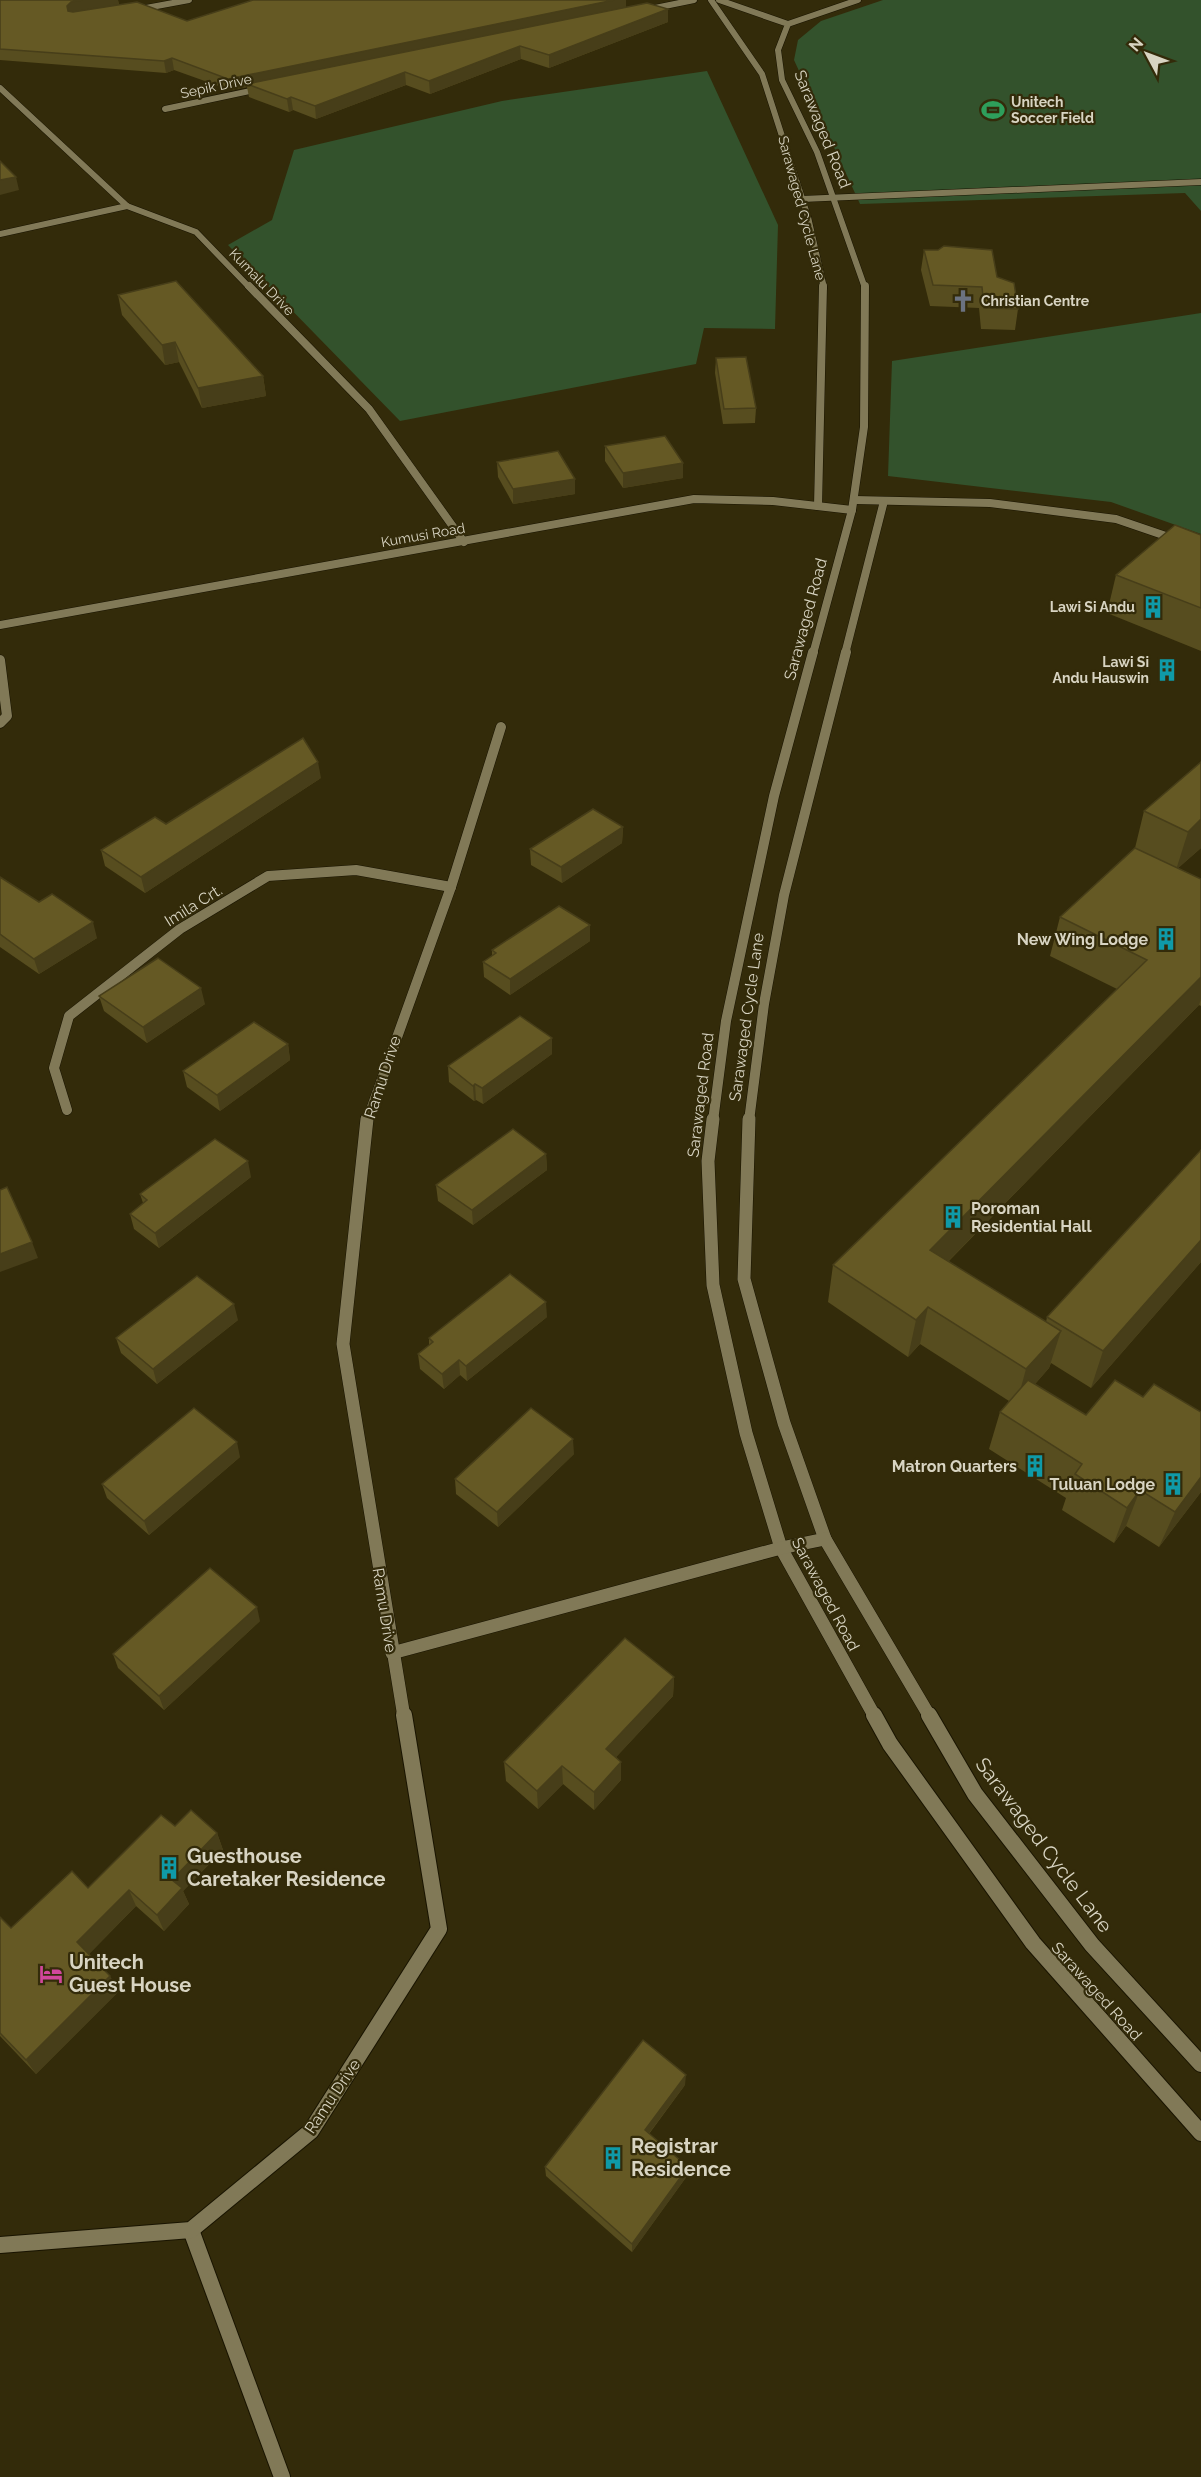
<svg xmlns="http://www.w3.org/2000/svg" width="1201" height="2477" font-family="Raleway,sans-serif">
<rect width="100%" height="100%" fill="#332b0a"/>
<!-- green -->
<g fill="#33522c">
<path d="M883,0H1201V211L1185,193L860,204L794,60L798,40L821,21Z"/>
<path d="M707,71L778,225L775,329L704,328L696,364L400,421L228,245L272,220L294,150L502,101Z"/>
<path d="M1201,313V534L1111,502L888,476L892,361Z"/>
</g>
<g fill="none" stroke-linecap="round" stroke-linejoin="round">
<!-- street-far4 casing -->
<g stroke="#191400" stroke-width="7">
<g id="street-far4">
<path d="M711,0L762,74L808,217L824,288"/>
<path d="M719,0L788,24L778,50L782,80L817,152L865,288"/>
<path d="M135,10L189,0"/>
<path d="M645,10L694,0"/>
<path d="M788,24L858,0"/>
<path d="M0,88L127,206L196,232L250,288"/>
<path d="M165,109L264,88"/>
<path d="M802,199L1201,182"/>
<path d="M0,234L127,206"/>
</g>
</g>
<!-- street-far3 casing -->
<g stroke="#191400" stroke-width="9">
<g id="street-far3">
<path d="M249,286L369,409L464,542"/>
<path d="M855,500L990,503L1116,519L1201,548"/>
<path d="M818,506L823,286"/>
<path d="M0,625L694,499L773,501L852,510"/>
<path d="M813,654L852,510L864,427L865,286"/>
<path d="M845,654L884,501"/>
</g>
</g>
<!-- street-far2 casing -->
<g stroke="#191400" stroke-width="11">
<g id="street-far2">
<path d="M0,660L7,716L0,723"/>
<path d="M67,1110L54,1068L69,1016L180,929L268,876L356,870L451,887"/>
<path d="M367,1121L451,887L501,727"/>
<path d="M713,1121L726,1021L774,796L813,652"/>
<path d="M749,1121L764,1004L784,895L846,652"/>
</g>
</g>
<!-- street-far1 casing -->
<g stroke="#191400" stroke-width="14">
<g id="street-far1">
<path d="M367,1119L343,1344L404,1717"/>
<path d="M713,1119L708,1161L713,1285L746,1433L781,1548L875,1717"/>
<path d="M749,1119L744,1279L784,1423L825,1539"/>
<path d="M392,1653L781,1548L825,1539L930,1717"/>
</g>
</g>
<!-- street casing -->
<g stroke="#191400" stroke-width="18">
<g id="street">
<path d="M874,1715L890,1744L1033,1943L1201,2133"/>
<path d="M929,1715L975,1794L1092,1945L1201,2064"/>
<path d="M191,2230L282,2477"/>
<path d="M0,2245L191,2230L311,2131L439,1929L404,1715"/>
</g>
</g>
<!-- street-far4 -->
<use href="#street-far4" stroke="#817957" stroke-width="6"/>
<!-- street-far3 -->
<use href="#street-far3" stroke="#817957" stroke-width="8"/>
<!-- street-far2 -->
<use href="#street-far2" stroke="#817957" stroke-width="10"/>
<!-- street-far1 -->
<use href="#street-far1" stroke="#817957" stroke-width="13"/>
<!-- street -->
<use href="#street" stroke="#817957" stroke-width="16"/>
</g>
<!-- wall -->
<g fill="#574d1f">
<path d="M0,0H118L119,5L187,21L626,7L668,22L549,68L521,59L430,94L406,85L316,119L293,110L289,112L249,97L247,87L230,90L174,70L166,73L0,60Z"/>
<path d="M924,250L997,277L1018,309L1015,330L981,329L979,308L930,306L921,270Z"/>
<path d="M118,295L263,376L266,396L202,408L179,362L165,365L122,315Z"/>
<path d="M716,358L756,408L755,423L723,424L715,373Z"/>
<path d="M605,446L683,478L623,488L605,461Z"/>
<path d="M497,462L575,479V494L513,504L498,477Z"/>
<path d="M1201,535V651L1107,613L1116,575Z"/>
<path d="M1201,762V848L1178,868L1201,879V1006L1199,1005L948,1262L1046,1322L1047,1317L1201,1150V1262L1091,1388L1051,1363L1049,1368L1035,1384L1086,1415L1143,1397L1201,1412V1492L1159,1547L1126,1526L1114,1543L1062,1510L1066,1498L989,1449L1000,1412L1009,1401L920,1344L908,1357L828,1302L833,1265L1117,989L1050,956L1060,917L1135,848L1144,811Z"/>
<path d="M321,778L145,893L105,866L101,850L166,824Z"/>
<path d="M623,827L622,843L562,883L531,865L530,849Z"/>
<path d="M0,877L39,902L97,938L39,974L0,947Z"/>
<path d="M590,925V941L510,995L484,977L483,962L492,956V950Z"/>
<path d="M99,996L205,1004L147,1043L104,1011Z"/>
<path d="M288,1044L290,1060L220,1111L187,1087L183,1071Z"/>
<path d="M552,1054L483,1104L476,1100L474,1101L449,1082L448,1066Z"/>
<path d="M546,1154L547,1170L473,1225L438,1201L436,1185Z"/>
<path d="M251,1177L159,1248L134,1229L130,1214L143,1203L140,1194Z"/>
<path d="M547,1317L467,1381L460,1375L444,1389L420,1369L418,1354L429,1345V1338Z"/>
<path d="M238,1320L157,1384L121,1353L116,1338Z"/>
<path d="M574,1454L498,1527L456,1494L455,1479Z"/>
<path d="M240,1457L149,1535L107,1498L102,1484Z"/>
<path d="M260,1621L164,1710L118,1668L113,1654Z"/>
<path d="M674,1677L673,1696L616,1757L621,1762V1780L594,1810L563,1784L538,1809L506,1781L504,1762Z"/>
<path d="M175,1826L217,1833L223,1850L183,1891L189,1904L164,1931L136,1906L89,1954L119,1991L36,2074L0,2036V1917L11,1928L88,1888Z"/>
<path d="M685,2085L649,2134L687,2176L632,2252L546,2176L545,2167Z"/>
</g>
<!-- shaded-wall -->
<g fill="#473e19">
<path d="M82,0H118L119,6L69,17L67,6L71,2Z"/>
<path d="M614,0H626V9L247,84V87L230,90L228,79Z"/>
<path d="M668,9V22L549,68V55Z"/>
<path d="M520,46L521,59L430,94L429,81Z"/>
<path d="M172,58L174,70L166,73L164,61Z"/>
<path d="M405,72L406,85L316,119L315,106Z"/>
<path d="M291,97L293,110L289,112L287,99Z"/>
<path d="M16,177L19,190L0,195V180Z"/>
<path d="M175,342L179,362L165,365L162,345Z"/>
<path d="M263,376L266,396L202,408L198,388Z"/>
<path d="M683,463V478L623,488V473Z"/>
<path d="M575,479V494L513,504V489Z"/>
<path d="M318,762L321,778L145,893L141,877Z"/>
<path d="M1201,819V848L1176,870L1188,832Z"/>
<path d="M623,827L622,843L562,883L561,867Z"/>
<path d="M93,922L97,938L39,974L34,959Z"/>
<path d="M590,925V941L510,995V979Z"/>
<path d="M1201,977V999L1199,1005L922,1288L930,1250Z"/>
<path d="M201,988L205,1004L147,1043L143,1027Z"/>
<path d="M552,1038V1054L483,1104L482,1088Z"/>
<path d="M288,1044L290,1060L220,1111L217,1095Z"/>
<path d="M475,1084L476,1100L474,1101L473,1086Z"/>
<path d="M546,1154L547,1170L473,1225L472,1210Z"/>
<path d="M248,1161L251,1177L159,1248L155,1233Z"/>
<path d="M1201,1240V1262L1091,1388L1103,1351Z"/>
<path d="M32,1242L38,1258L0,1272V1254Z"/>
<path d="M546,1302L547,1317L467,1381L466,1366Z"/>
<path d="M234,1304L238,1320L157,1384L153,1369Z"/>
<path d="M928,1307L920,1344L908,1357L916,1320Z"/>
<path d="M1061,1331L1049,1368L1016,1406L1026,1369Z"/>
<path d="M459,1360L460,1375L444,1389L442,1374Z"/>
<path d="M573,1439L574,1454L498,1527L497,1512Z"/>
<path d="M237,1442L240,1457L149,1535L144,1521Z"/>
<path d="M1201,1477V1492L1159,1547L1175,1512Z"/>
<path d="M1140,1490L1126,1526L1114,1543L1127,1508Z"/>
<path d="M257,1607L260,1621L164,1710L159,1696Z"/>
<path d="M674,1677L673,1696L606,1768V1749Z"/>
<path d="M621,1762V1780L594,1810V1792Z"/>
<path d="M562,1766L563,1784L538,1809L537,1791Z"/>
<path d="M217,1833L223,1850L183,1891L189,1904L164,1931L157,1915L172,1880Z"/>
<path d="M129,1890L136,1906L86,1957L77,1942Z"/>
<path d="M110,1976L119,1991L36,2074L26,2060Z"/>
<path d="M686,2075L685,2085L644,2140L645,2130Z"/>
<path d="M688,2167L687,2176L632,2252V2244Z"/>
</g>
<!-- building -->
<g fill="#655924" stroke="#473e19" stroke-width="1.5">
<path d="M0,0H82L71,2L67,6L68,11L73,12L137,2L187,21L253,0H614L228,79L172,58L164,61L0,49Z"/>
<path d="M647,3L668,9L549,55L520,46L429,81L405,72L315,106L291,97L287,99L247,84Z"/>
<path d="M0,161L16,177L0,180Z"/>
<path d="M944,246L992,250L997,277L1014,283L1018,309L984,308L982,287L933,285L924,250H938Z"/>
<path d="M176,281L263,376L198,388L175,342L162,345L118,295Z"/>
<path d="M746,357L756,408L724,409L716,358Z"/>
<path d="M665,436L683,463L623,473L605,446Z"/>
<path d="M558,451L575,479L513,489L497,462Z"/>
<path d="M1175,525L1201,535V608L1116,575Z"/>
<path d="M303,738L318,762L141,877L101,850L155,817L166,824Z"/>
<path d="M1201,762V819L1188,832L1144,811Z"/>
<path d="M593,809L623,827L561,867L530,849Z"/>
<path d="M1135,848L1201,879V977L930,1250L1061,1331L1026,1369L928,1307L916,1320L833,1265L1147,960L1060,917Z"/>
<path d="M0,877L39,902L52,894L93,922L34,959L0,934Z"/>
<path d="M559,906L590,925L510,979L483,962L496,953L492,950Z"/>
<path d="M158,958L201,988L143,1027L99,996Z"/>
<path d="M520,1016L552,1038L482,1088L475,1084L473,1086L448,1066Z"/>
<path d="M254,1022L288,1044L217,1095L183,1071Z"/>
<path d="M513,1129L546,1154L472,1210L436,1185Z"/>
<path d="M215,1139L248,1161L155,1233L130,1214L147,1200L140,1194Z"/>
<path d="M1201,1150V1240L1103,1351L1047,1317Z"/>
<path d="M7,1187L32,1242L0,1254V1190Z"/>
<path d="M510,1274L546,1302L466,1366L459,1360L442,1374L418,1354L433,1342L429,1338Z"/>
<path d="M197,1276L234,1304L153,1369L116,1338Z"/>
<path d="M1028,1380L1086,1415L1115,1380L1143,1397L1154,1384L1201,1412V1477L1175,1512L1140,1490L1127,1508L1075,1474L1082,1464L1000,1412Z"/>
<path d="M194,1408L237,1442L144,1521L102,1484Z"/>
<path d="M531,1408L573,1439L497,1512L455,1479Z"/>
<path d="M210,1568L257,1607L159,1696L113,1654Z"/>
<path d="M625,1638L674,1677L606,1749L621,1762L594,1792L562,1766L537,1791L504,1762Z"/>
<path d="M191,1810L217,1833L172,1880L182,1888L157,1915L129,1890L77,1942L110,1976L26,2060L0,2033V1917L11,1928L72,1871L88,1888L161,1815L175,1826Z"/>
<path d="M643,2040L686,2075L645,2130L688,2167L632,2244L545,2167Z"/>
</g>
<!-- icons -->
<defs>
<g id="stadium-bare" transform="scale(1.8)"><path d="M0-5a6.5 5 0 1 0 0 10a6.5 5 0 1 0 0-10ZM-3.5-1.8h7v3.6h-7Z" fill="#2e9e5b" stroke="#332b0a" stroke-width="2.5" paint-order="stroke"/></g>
<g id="church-bare" transform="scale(1.8)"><path d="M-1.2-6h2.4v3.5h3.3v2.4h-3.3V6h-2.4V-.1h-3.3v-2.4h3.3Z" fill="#6b7280" stroke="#332b0a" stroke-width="2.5" paint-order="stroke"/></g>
<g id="building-bare" transform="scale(1.8)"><path d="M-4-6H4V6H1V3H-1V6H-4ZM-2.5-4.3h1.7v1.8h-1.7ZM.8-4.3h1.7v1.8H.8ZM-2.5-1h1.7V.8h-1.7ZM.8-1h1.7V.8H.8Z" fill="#0f9aa8" stroke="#332b0a" stroke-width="2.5" paint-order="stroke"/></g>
<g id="hotel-bare" transform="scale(1.8)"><path d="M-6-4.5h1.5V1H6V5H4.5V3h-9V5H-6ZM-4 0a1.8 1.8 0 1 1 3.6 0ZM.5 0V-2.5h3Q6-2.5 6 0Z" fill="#d1479c" stroke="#332b0a" stroke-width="2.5" paint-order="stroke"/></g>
</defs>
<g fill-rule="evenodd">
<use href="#stadium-bare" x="993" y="110"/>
<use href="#church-bare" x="963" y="301"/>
<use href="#building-bare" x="1153" y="607"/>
<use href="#building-bare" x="1167" y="670"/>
<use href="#building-bare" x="1166" y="939"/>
<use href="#building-bare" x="953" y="1217"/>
<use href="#building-bare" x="1035" y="1466"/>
<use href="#building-bare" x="1173" y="1484"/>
<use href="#building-bare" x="169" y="1868"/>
<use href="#hotel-bare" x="51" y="1974"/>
<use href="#building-bare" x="613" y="2158"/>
</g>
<g text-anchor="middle" stroke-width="4.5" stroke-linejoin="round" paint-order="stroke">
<!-- far-street labels -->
<g font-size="14" fill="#d8d4c2" stroke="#332b0a">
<text transform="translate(216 86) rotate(-12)" y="5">Sepik Drive</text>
<text transform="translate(802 208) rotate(75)" y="5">Sarawaged Cycle Lane</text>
<text transform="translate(262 282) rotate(46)" y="5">Kumalu Drive</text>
<text transform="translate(423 535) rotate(-10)" y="5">Kumusi Road</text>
</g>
<!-- far-poi labels -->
<g font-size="14" font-weight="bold" fill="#d8d4c2" stroke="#332b0a" text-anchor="start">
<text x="1011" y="107">Unitech<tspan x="1011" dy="16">Soccer Field</tspan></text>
<text x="981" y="306">Christian Centre</text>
<text x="1135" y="612" text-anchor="end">Lawi Si Andu</text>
<text x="1149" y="667" text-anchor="end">Lawi Si<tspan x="1149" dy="16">Andu Hauswin</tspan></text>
</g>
<!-- street labels -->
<g font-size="16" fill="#d8d4c2" stroke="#332b0a">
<text transform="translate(823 129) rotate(68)" y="6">Sarawaged Road</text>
<text transform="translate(805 619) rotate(-75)" y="6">Sarawaged Road</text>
<text transform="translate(193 905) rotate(-32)" y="6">Imila Crt.</text>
<text transform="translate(746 1017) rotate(-82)" y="6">Sarawaged Cycle Lane</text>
<text transform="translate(382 1077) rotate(-72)" y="6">Ramu Drive</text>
<text transform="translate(700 1095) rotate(-83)" y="6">Sarawaged Road</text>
<text transform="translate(826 1594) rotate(62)" y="6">Sarawaged Road</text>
<text transform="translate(385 1610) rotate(81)" y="6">Ramu Drive</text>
<text transform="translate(1097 1991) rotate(48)" y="6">Sarawaged Road</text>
<text transform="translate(332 2096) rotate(-56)" y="6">Ramu Drive</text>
</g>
<!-- poi labels -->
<g font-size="16" font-weight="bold" fill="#d8d4c2" stroke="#332b0a" text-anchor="end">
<text x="1148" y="945">New Wing Lodge</text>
<text x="971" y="1214" text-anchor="start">Poroman<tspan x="971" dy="18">Residential Hall</tspan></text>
<text x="1017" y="1472">Matron Quarters</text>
<text x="1155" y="1490">Tuluan Lodge</text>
</g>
<!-- near-street labels -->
<g font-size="20" fill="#d8d4c2" stroke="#332b0a">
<text transform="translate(1044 1845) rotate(53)" y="7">Sarawaged Cycle Lane</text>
</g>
<!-- near-poi labels -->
<g font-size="20" font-weight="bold" fill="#d8d4c2" stroke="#332b0a" text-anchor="start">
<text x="187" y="1863">Guesthouse<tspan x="187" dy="23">Caretaker Residence</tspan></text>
<text x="69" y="1969">Unitech<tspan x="69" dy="23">Guest House</tspan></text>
<text x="631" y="2153">Registrar<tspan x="631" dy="23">Residence</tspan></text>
</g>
</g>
<!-- north arrow -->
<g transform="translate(1147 54) rotate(311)" stroke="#332b0a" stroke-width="4.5" paint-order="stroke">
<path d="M0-4.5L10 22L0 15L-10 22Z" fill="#d8d4c2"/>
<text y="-9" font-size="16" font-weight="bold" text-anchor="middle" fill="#d8d4c2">N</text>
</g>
</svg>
